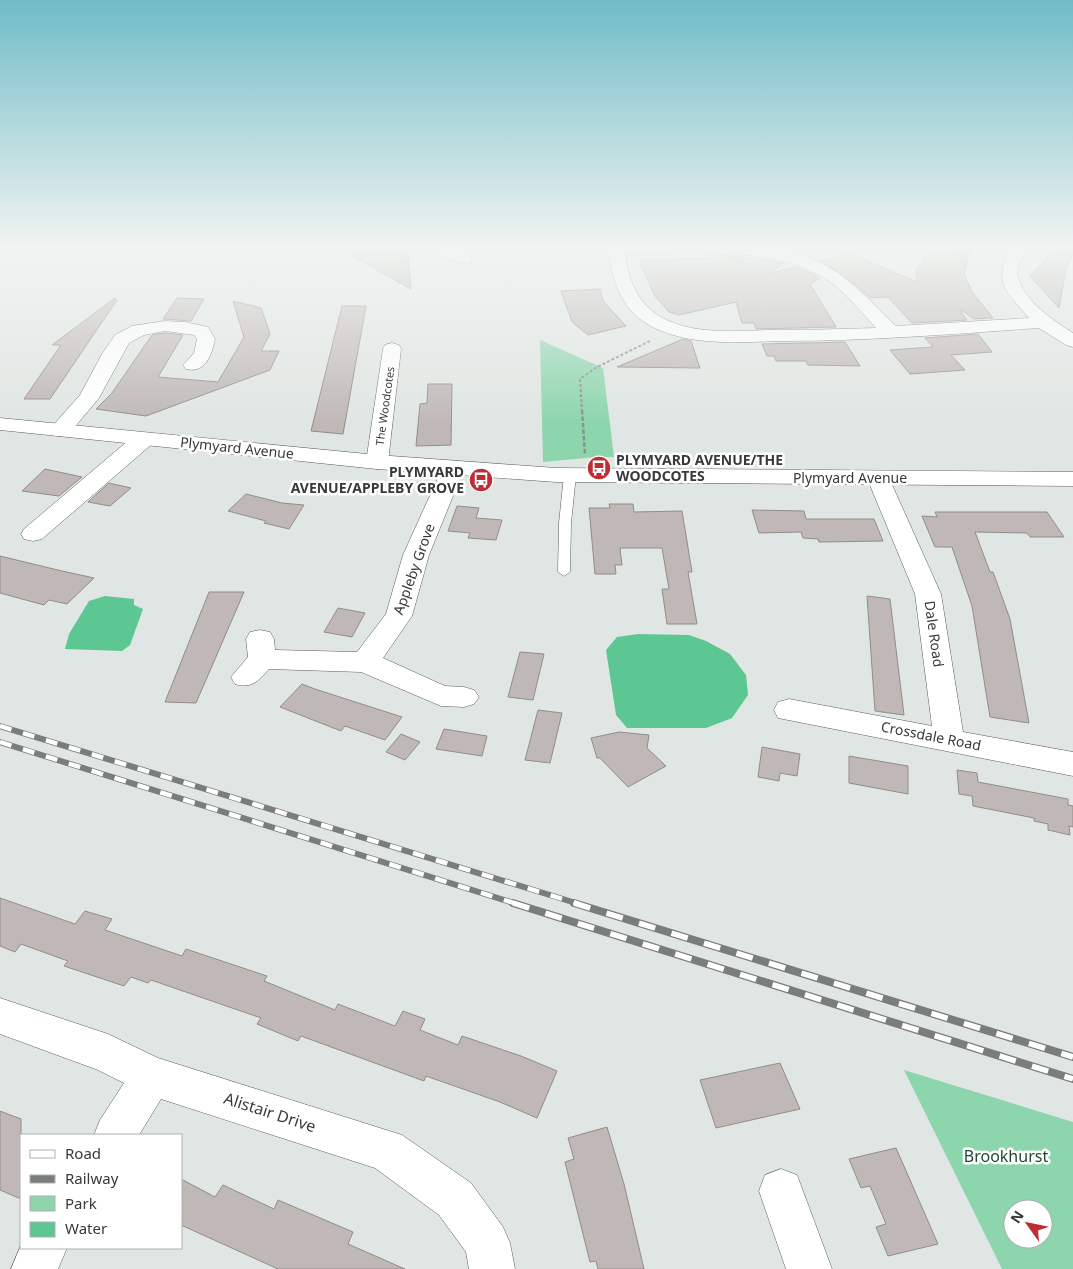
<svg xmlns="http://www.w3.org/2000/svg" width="1073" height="1269" font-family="'Noto Sans',sans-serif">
<rect width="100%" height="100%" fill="#e0e6e3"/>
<!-- green -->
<g fill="#8cd5ad" fill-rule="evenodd">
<path d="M540,340L603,368L614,457H596L543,462Z"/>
<path d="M904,1070L1073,1122V1269H1002ZM1013,1209H1043V1239H1013Z"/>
</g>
<!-- water -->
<g fill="#5dc793">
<path d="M105,596L134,599V605L143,609L130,645L122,651L65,649L69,634L89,601Z"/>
<path d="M638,634L689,635L706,641L730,654L746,675L748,695L732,718L706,728H627L616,715L606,650L617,637Z"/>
</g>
<!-- building -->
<g fill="#bfb8b7" stroke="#928c8b">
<path d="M336,247H407L411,289Z"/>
<path d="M953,247H971L964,273L972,292L993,318L974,319L961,310L960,311L967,320L912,323L888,297L871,298L840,273L820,261L853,253V255L917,282L916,271L929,252L949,256Z"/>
<path d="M1061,247H1073V254L1066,269L1059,308L1030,276L1052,252Z"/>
<path d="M717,255L762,259L783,263L771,273L796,267L812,273L820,278L810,284L836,327L756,329L754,323H742L736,302L679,315L669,312L655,296L639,260L716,258Z"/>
<path d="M600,289L603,301L626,326L588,335L572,322L561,291Z"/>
<path d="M115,298L117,300L50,399H24L61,345H52Z"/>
<path d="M177,298L204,299L191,321L163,319Z"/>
<path d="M233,301L261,308L270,334L261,351H279L270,370L146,416L96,409L112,393L152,335L165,333L183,335L158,377L218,382L244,337Z"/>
<path d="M342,306H366L343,434L311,431Z"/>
<path d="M978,334L992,352L951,355L965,370L910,374L890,350L933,347L925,338Z"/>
<path d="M683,339L691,341L700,368L617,367Z"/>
<path d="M845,342L860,366L808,365L806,361H776L774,356H767L762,344Z"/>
<path d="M428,384H452L451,445L416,446L420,404L427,403Z"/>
<path d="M45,469L82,477L59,496L22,491Z"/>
<path d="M109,483L131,488L110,506L88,502Z"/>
<path d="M246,494L282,503L304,505L289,529L264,523L266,521L228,511Z"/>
<path d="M609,504H633L634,512L682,511L692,572H688L697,624H667L662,589H669L662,548H620L622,565H615L616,574H595L589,508H610Z"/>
<path d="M457,506L479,508L476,518L502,520L496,540L468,538L470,533L448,531Z"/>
<path d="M752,510L804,511L806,519H874L883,541L819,542L818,539L803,538L801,532L759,533Z"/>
<path d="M935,512H1047L1064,537H1030L1027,533L975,532L990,572H993L1010,619L1029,723L990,717L972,606L952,547H935L922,516L937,517Z"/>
<path d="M0,556L62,571L94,578L67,604L49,600L44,605L0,593Z"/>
<path d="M209,592H244L196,703L165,702Z"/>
<path d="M867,596L890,599L904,715L875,711Z"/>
<path d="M338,608L365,613L352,637L324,632Z"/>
<path d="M520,652L544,654L533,700L508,697Z"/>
<path d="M302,684L315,689L402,717L385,740L345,726L341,731L280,707Z"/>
<path d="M538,710L562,713L550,763L525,760Z"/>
<path d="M444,729L487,736L482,756L436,749Z"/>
<path d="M619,732L649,735L647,748L666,766L628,787L600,758H597L591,738Z"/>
<path d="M401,734L420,742L405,760L386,752Z"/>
<path d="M762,747L800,754L797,776L780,773L779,781L758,777Z"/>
<path d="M849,756L908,766V794L849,783Z"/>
<path d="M957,770L977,773L978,782L1068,799V805L1073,806V827L1069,826L1070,835L1048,830V824L1034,821V818L973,806L972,796L959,794Z"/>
<path d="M0,898L75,924L85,911L112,919L105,930L182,956L186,949L267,976L264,981L335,1010L338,1004L395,1026L403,1011L425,1019L420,1030L458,1045L462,1036L521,1056L557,1071L537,1118L500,1102L426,1076L424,1081L301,1036L298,1041L257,1024L261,1018L151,980L148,983L131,977L124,986L64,966L68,961L21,944L15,952L0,946Z"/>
<path d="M780,1063L800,1109L716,1128L700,1080Z"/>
<path d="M0,1111L21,1119V1199L0,1190Z"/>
<path d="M607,1127L624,1184L644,1269H598L596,1261L590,1262L565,1162L574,1159L568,1138Z"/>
<path d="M896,1148L938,1244L888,1256L876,1227L886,1224L870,1186L861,1188L849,1159Z"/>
<path d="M181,1179L215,1197L223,1185L274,1209L278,1200L353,1232L348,1244L405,1269H278L181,1225Z"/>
</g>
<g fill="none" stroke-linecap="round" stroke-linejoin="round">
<!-- service casing -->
<g stroke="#585d5a" stroke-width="1">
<path id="service" d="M570,472L576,475L571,523L570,572L564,576L558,572L559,523L564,475Z"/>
</g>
<!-- minor casing -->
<g stroke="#585d5a" stroke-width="1">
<g id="minor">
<path d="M433,247C447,247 463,246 472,259L470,262C459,265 440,256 433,247Z"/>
<path d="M758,247C771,249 785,250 797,253C841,267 864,295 896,326L1029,318C1006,292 991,280 1013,247H1029C1024,256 1015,267 1018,277C1023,300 1054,321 1073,333V347L1066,345L1039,328C954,334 868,341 783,341C740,342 688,347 649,325C620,309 612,278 608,248ZM625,253C685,254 785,244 833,284C849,296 862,313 876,328C841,329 805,330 769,330C735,331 692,335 661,317C637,303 628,279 625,253Z"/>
<path d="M165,321L185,322L208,327L215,339C212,355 205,374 186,369L183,365L194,353L197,339L194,335L165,331L144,335L129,343L99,398L68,435L60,436L52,435L49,430L80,395L102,354L115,335L132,326Z"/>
<path d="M392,343L399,345L401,349L388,462L385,467L377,469L369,467L366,462L383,349L385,345Z"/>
<path d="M144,433L152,434L155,439L152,444L42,539L33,541L24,539L21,534L24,529L136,434Z"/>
<path d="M453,462L461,464L464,469L429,555L412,616L383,658L445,686L464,687L474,690L479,697L474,704L464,707L441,706L361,672L269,669C258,681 252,689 235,684L231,677L248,657L246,639L250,632L260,630L270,632L274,639L275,650L357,652L386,614L403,555L442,469L445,464Z"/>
<path d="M878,471L886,473L889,478L941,594L963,732L1073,752V776L778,718L774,710L778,702L789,699L932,726L915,594L867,478L870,473Z"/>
<path d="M0,998L108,1034L158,1058L402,1135L471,1183L503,1227L510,1243L515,1269H469L466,1252L439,1215L375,1168L161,1099L139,1135H94L100,1120L124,1083L98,1070L0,1034Z"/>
<path d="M781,1169L797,1175L832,1269H786L759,1191L765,1175Z"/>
<path d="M21,1245V1248H67L58,1269H11Z"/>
</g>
</g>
<!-- tertiary casing -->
<g stroke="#585d5a" stroke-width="1">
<path id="tertiary" d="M0,418L377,455L556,468L1073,472V486L556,482L377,469L0,430Z"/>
</g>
<!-- path-far1 -->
<path stroke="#8c918e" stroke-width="2" stroke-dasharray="3 2" stroke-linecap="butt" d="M582,412L580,379L597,367L650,341"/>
<!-- path -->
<path stroke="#8c918e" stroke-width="2.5" stroke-dasharray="4.5 2" stroke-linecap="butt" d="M582,410L585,455"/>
<!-- service -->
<use href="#service" fill="#fff" fill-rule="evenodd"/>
<!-- minor -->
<use href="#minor" fill="#fff" fill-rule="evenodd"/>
<!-- tertiary -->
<use href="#tertiary" fill="#fff" fill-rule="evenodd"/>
<!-- rail-far1 casing -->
<g stroke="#797d7b" stroke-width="6">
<g id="rail-far1">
<path d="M0,726L579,904"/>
<path d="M0,742L517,904"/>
</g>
</g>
<!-- rail casing -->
<g stroke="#797d7b" stroke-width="8">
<g id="rail">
<path d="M513,903L1073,1079"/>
<path d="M574,903L1073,1057"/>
</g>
</g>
<!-- rail-far1 -->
<use href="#rail-far1" stroke="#fff" stroke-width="4.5" stroke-dasharray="12" stroke-linecap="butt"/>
<!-- rail -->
<use href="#rail" stroke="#fff" stroke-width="5.5" stroke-dasharray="17" stroke-linecap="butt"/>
</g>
<!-- sky -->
<linearGradient id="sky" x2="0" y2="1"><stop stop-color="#70bcc6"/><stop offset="0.58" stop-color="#f1f4f2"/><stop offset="1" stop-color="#f1f4f2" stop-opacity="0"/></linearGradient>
<rect width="1073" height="425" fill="url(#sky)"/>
<!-- icons -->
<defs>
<g id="bus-disc" transform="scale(1.25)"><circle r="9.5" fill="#bd2d33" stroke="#fff"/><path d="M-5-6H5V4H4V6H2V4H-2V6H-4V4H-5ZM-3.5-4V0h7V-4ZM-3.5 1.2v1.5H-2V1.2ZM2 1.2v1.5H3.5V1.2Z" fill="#fff"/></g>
</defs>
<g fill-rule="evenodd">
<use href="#bus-disc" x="599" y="468"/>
<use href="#bus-disc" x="481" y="480"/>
</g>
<g text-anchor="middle" stroke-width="5" stroke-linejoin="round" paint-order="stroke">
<!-- far-street labels -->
<g font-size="11" fill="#373a38" stroke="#fff">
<text transform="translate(385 406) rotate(-82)" y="4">The Woodcotes</text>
</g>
<!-- street labels -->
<g font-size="14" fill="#373a38" stroke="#fff">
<text transform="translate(237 448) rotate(6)" y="5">Plymyard Avenue</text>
<text x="850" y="483">Plymyard Avenue</text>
<text transform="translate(414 569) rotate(-70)" y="5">Appleby Grove</text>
<text transform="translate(934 634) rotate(82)" y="5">Dale Road</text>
<text transform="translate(931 736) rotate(11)" y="5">Crossdale Road</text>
</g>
<!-- poi labels -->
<g font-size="14" font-weight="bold" fill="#373a38" stroke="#fff" text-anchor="start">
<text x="616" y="465">PLYMYARD AVENUE/THE<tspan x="616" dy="16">WOODCOTES</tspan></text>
<text x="464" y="477" text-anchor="end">PLYMYARD<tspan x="464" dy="16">AVENUE/APPLEBY GROVE</tspan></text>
</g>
<!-- near-street labels -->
<g font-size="16" fill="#373a38" stroke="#fff">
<text transform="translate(270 1112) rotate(18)" y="6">Alistair Drive</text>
</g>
<!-- near-park labels -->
<g font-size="16" fill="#1d4933" stroke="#fff">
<text x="1006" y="1162">Brookhurst</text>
</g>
</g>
<!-- legend -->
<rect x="20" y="1134" width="162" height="115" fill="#ffffff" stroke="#afb0af"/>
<rect x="30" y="1150" width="25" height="8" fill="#ffffff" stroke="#afb0af"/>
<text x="65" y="1159" font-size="15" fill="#373a38">Road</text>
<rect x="30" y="1175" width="25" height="8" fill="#797d7b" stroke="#afb0af"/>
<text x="65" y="1184" font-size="15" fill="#373a38">Railway</text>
<rect x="30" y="1196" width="25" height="15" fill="#8cd5ad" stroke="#afb0af"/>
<text x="65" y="1209" font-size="15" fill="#373a38">Park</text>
<rect x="30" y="1222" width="25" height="15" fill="#5dc793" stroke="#afb0af"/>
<text x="65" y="1234" font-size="15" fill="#373a38">Water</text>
<!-- north arrow -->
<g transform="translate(1028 1224) rotate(303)"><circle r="24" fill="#ffffff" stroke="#afb0af"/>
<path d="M0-4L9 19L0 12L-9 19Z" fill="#bd2d33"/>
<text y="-8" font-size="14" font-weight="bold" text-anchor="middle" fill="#373a38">N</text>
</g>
</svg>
